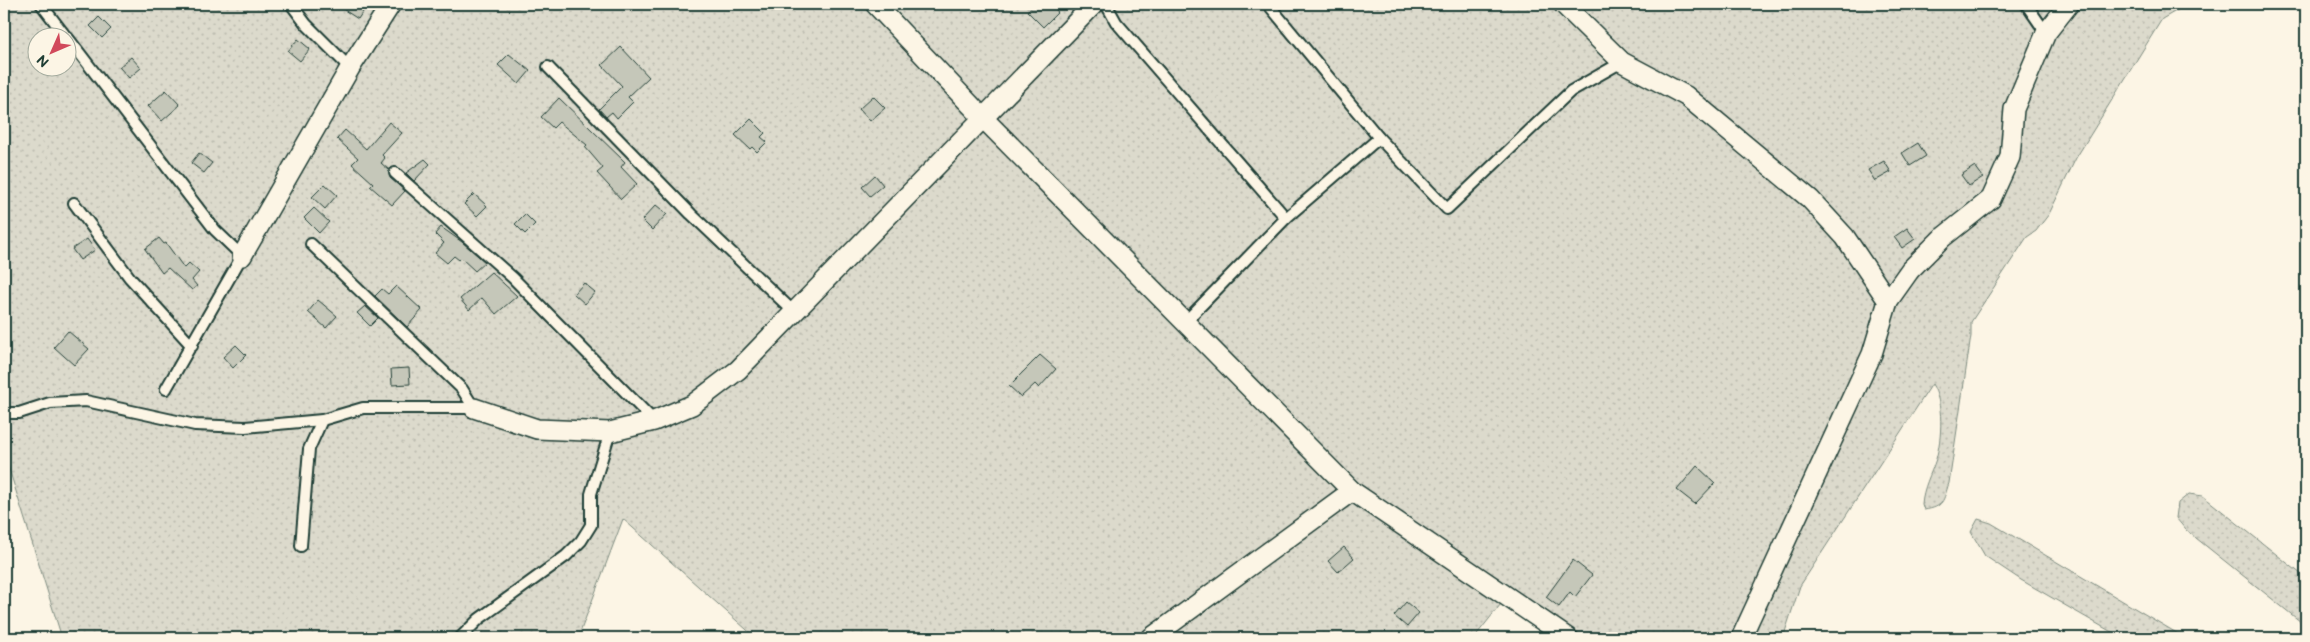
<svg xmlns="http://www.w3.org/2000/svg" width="2310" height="642" font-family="'Balsamiq Sans',sans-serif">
<defs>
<pattern id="grass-dots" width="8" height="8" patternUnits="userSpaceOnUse" patternTransform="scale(1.25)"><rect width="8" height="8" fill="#dcdacc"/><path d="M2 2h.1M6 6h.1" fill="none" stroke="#bcbcb0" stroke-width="1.8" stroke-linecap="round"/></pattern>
</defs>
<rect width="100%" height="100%" fill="#fcf5e5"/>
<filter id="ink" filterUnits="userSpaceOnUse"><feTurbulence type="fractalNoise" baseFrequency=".02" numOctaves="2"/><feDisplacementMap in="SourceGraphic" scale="10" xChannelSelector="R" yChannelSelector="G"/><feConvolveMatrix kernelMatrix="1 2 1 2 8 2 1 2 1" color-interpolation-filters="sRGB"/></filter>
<g filter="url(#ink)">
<!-- grass -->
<g fill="url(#grass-dots)" stroke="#7e8c80" fill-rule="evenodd">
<path d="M4,4H2188L2162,19L2076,158L2049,214L2036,231L2027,237L1971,322V336L1949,483C1943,501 1944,507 1924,510L1922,504C1923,488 1931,474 1936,459C1942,438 1944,403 1932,384L1800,586L1783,638H1586L1512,590L1474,638H756L623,519L578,638H62L4,453ZM38,38H68V68H38Z"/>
<path d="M2189,494L2203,496L2306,578V626L2186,530L2176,518L2178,503Z"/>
<path d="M1978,519L1991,523L2185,638H2122L2021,580L1985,556L1971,532Z"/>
</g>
<!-- building -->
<g fill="#c5c7b9" stroke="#1f3d34">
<path d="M335,4H368L358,19Z"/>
<path d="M1034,4H1050L1058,12L1043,27L1027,11Z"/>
<path d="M99,17L111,29L102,38L90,26Z"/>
<path d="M298,39L310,49L300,61L288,51Z"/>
<path d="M621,47L649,77L628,97L633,102L617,118L612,112L606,117L599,109L622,86L602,65Z"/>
<path d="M509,54L530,71L519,84L498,65Z"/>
<path d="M131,57L141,68L129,78L119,67Z"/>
<path d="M166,90L180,105L162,121L148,106Z"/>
<path d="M873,96L885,108L870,121L859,109Z"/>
<path d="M559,98L625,162L621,167L637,184L621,199L597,173L603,168L585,147L587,145L559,122L553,128L541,117Z"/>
<path d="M751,119L765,133L761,137L767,142L757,152L752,147L750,149L735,135Z"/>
<path d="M389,122L402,133L382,155L385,158L381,163L389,170L390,178L405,191L392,205L370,186L373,183L352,164L358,158L337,139L345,130L366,149Z"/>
<path d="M1918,143L1926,156L1910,166L1902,153Z"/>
<path d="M199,153L212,163L204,173L191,163Z"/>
<path d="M425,159L430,164L414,181L406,173Z"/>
<path d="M1884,161L1891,172L1875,181L1868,170Z"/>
<path d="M1975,166L1983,177L1969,186L1961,175Z"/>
<path d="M875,175L883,185L870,196L862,187Z"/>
<path d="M325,184L337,195L325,209L312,197Z"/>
<path d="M474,194L487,206L477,216L464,204Z"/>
<path d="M656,205L667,214L652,230L642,220Z"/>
<path d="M314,208L329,222L319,233L304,218Z"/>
<path d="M525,214L535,224L525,234L515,224Z"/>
<path d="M441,227L462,242L485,262L475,271L461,258L459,260L454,256L447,263L435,253L444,243L435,234Z"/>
<path d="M1907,228L1915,239L1902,248L1894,237Z"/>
<path d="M159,238L164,244L166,243L184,268L189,263L199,272L192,280L197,286L192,290L168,268L162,273L145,249Z"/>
<path d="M87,239L95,250L80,260L72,249Z"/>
<path d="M491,272L517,296L496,314L482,298L469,310L460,299Z"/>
<path d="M584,283L595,292L585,304L574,294Z"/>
<path d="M396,286L422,310L407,327L375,296L382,289L388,294Z"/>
<path d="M318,300L337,316L326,328L308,312Z"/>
<path d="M365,306L378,318L370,326L357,313Z"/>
<path d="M68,331L89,349L74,365L54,347Z"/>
<path d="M236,345L246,355L233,368L223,357Z"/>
<path d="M1040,355L1056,369L1039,388L1035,384L1021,397L1009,386Z"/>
<path d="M409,368L410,384L392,385L391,369Z"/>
<path d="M1697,466L1715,483L1695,504L1677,490Z"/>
<path d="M1344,547L1354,558L1338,572L1328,561Z"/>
<path d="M1573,560L1592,575L1575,597L1570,592L1559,607L1546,597Z"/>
<path d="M1406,602L1419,613L1407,627L1394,616Z"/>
</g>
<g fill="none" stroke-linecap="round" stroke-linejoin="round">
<!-- lane casing -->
<g stroke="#1f3d34" stroke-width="14">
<g id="lane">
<path d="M41,4L67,38"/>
<path d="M291,4L306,24L350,68"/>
<path d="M1106,4L1116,22L1286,218L1379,138"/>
<path d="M1268,4L1379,138L1447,209L1571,91L1622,62"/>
<path d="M2026,4L2046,33"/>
<path d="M68,38L215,230L242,256L166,389"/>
<path d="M548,67L691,214L794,312"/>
<path d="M395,173L513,278L654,421"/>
<path d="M74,203L130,278L192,346"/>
<path d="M311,244L462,389L474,408"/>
<path d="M1186,321L1286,218"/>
<path d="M4,413H19L50,403L86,401L195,425L245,427L322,420L363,408H474"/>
<path d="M301,546L309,449L322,420"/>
<path d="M460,638L479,619L566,556L581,541L591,525V494L610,432"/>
</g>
</g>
<!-- street casing -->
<g stroke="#1f3d34" stroke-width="22">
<g id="street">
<path d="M875,4L982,117L1352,491L1568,638"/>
<path d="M1563,4L1622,62L1686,96L1810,199L1845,237L1888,301L1872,354L1741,638"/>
<path d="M242,256L350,68L391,4"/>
<path d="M1888,301L1910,270L1942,238L1991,199L2010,157L2014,109L2046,33L2069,4"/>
<path d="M474,408L537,429L610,432L654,421L692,405L738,370L1094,4"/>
<path d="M1151,638L1352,491"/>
</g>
</g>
<!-- lane -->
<use href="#lane" stroke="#fcf5e5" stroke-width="10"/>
<!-- street -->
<use href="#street" stroke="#fcf5e5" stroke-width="19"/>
</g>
</g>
<!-- margin -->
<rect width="2310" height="642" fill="none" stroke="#fcf5e5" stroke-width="20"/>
<rect x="10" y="10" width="2290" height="622" fill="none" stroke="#1f3d34" stroke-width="2" filter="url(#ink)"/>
<!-- north arrow -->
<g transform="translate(52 52) rotate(225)"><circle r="24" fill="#fcf5e5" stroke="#a4ab9e"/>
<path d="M0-4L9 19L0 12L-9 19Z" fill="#d1495b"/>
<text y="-8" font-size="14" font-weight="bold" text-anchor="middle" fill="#1f3d34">N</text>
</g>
</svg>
